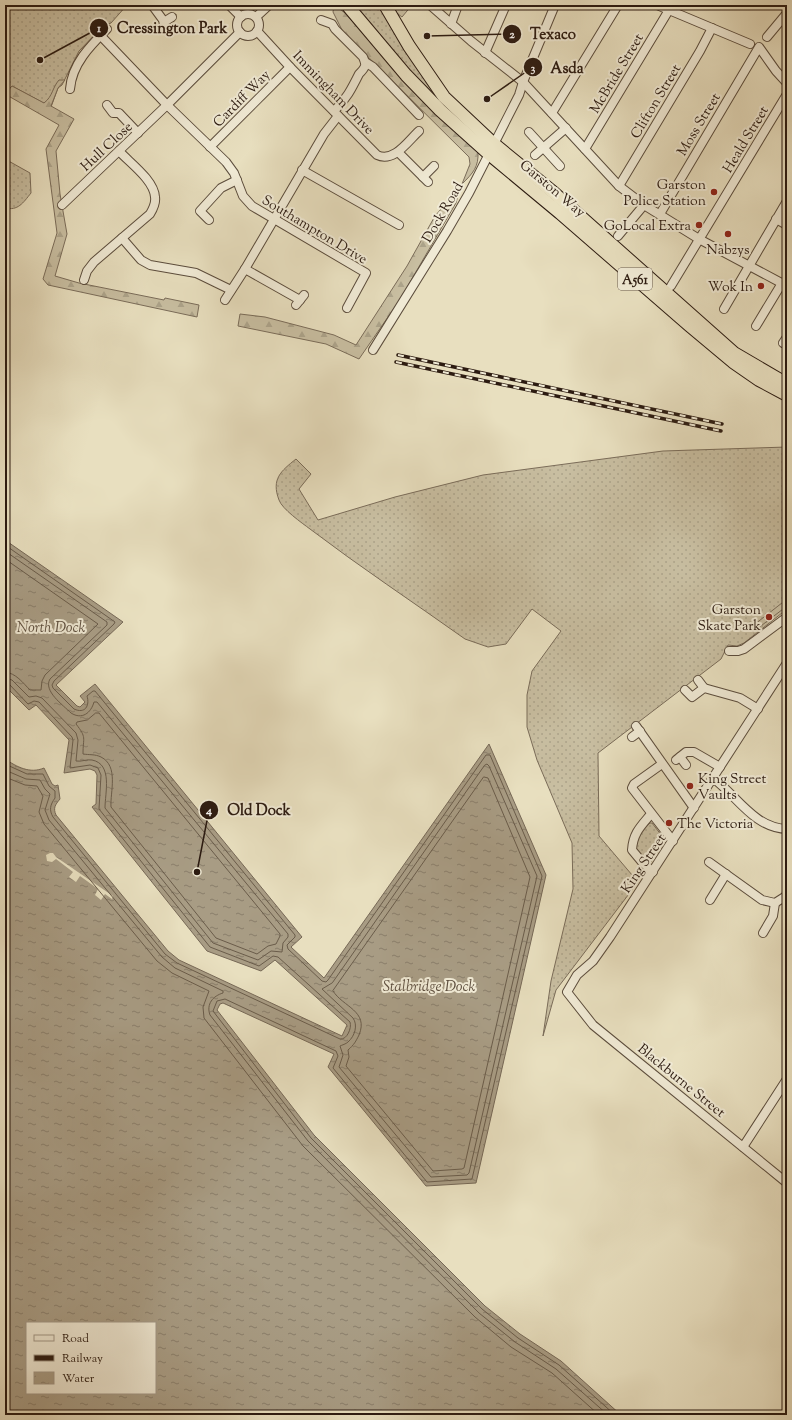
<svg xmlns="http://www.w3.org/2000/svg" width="792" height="1420" font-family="'Sorts Mill Goudy',serif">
<defs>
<pattern id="grass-dots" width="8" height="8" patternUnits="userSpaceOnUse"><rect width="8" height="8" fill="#c8bea1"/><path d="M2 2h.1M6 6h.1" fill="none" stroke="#aca38a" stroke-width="1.8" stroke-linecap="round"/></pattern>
<pattern id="forest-firs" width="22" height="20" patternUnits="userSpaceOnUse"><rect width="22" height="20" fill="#c8bea1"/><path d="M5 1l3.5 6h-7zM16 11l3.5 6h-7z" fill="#aca38a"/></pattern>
<pattern id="water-ripples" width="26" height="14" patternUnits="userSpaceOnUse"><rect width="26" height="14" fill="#a89c84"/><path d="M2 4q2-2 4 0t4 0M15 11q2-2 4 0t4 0" fill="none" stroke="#897e6b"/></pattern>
</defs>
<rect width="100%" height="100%" fill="#e8dfbf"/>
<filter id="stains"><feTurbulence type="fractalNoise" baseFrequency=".005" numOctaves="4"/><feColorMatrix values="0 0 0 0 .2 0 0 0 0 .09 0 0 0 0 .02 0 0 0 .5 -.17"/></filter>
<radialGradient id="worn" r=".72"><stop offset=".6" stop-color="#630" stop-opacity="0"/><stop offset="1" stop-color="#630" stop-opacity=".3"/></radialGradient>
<!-- grass -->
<g fill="url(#grass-dots)" stroke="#7a6c59">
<path d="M5,5H127L111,23L103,26L79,51L62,85L58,88L51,107L12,86L5,94Z"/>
<path d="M359,5H381L456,117L438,103L358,12L361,8Z"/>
<path d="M389,5H412L402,17L394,11Z"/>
<path d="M5,159L30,173L31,193C23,203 18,211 5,208Z"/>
<path d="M787,447V609L744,643L737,646L728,645L721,659L598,753L599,836L638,882L556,990L543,1036L551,981L573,889L572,843L537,760L527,727V695L532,671L561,631L532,609L506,644L488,647L465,639C413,602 360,567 310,529C302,523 282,509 279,500C271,479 281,471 296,459L311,474L299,489L318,520L395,497L483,475L663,451Z"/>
<path d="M650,823H652L665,840L650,863H648L635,847L638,834L644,825L646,826Z"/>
</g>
<!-- forest -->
<g fill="url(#forest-firs)" stroke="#7a6c59">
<path d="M334,5L345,13L397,72L478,151C479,167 473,173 462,184L470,164L469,157L343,32L333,12Z"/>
<path d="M59,80H65L58,88L51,106L74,119L56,151L60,194L67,234L55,276L79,283L164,300L165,298L199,305L197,317L48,285L43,279L57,233L46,149L59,125L5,94L12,86L44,103C53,96 52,88 59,80Z"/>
<path d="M454,189L459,191L456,203L399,301L359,359L326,344L238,326L240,314L265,317L334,335L356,345L407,266L435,216L448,201Z"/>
</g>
<!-- garden -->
<path fill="#c8bea1" stroke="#7a6c59" d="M787,599V606L753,632L750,628Z"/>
<!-- water -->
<path fill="url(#water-ripples)" stroke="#766856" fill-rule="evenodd" d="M5,540L123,622L56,685L77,706L80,707L85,702L80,696L95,684L302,937L291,947L324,978L489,744L546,875L476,1183L426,1186L328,1067L334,1054L223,1003L220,1004L217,1010L314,1135L485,1306L520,1334L561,1361L621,1415H5V759C17,767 30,774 44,768L52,784L55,786L58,785L60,799C55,805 53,808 56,815L168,951L179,960L342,1036L347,1025L275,960L261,971L207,951L92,807L96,804L97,775L95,771L90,769L64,773L69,740L36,705L29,710L5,686ZM27,1323H155V1393H27Z"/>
<!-- pier -->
<path fill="#e8dfbf" d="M50,853H53L56,857L113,896L112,899L105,894L101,900L95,895L98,889L80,876L76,882L69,877L73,872L56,859L52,862L47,861L46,855Z"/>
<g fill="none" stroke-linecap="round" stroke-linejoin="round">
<!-- shore -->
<g stroke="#6a5c4a" stroke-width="1">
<path d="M5,545L115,622L114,624L54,681L52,685L53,688L74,709C85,714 90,706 87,696L93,691H95L295,935V937L287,945L288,949L322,981L326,982L328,980L486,755H490L542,876L472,1179L427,1182L333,1068L338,1056L336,1051L225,999L217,1001L213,1011L311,1138L482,1309L518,1338L559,1365L615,1415"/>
<path d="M5,551L107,622V625L50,679C43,691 63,705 71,713C82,720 91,713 94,702H97L288,934V937L283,943L282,952L271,951L258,960L213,943L105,808C105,793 113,764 92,760C87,759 81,762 76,761L78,740L76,733L42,698L36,696L29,697L12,680L5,678"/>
<path d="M5,559L98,624L45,675L42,681L41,690H30C23,683 16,673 5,672"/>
<path d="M5,683L9,684L28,704L34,701L39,702L72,737L73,740L70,768L90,765L98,768L101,775L99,809L210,947L259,966L273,956L278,957L350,1022C352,1028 347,1040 340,1039L177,963L165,954L53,817C49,810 50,805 55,798V791L49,786L43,774H27L5,764"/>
<path d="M96,713H99L280,934V936L276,944L268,946L257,954L216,938L111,807C110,792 119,766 101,757C95,754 89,755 83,754C83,737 87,738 76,724L77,722L87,720Z"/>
<path d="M485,765L487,764L489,766L537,876L469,1173L467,1175L431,1177L339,1067L343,1055L340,1046C342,1045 346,1044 348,1042C355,1036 358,1025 353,1018L322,989L332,983Z"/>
<path d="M5,770L26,779L40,780L45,789L50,794L45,810L49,820L162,957L175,968L223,991V993C213,996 206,1004 210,1015L308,1141L479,1313L515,1342L556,1369L608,1415"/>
<path d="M5,777L25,785L37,786L43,796L39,812L44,824L157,961L172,973L209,991L203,1007L204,1018L303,1146L475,1317L511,1347L552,1373L599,1415"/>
<path d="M484,777L488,778L530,877L464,1168L462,1169L433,1171L346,1066L349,1057L348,1050C354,1045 356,1041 359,1035C369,1011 343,1007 333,991Z"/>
</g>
<!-- minor casing -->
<g stroke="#5b4c3c" stroke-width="10">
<g id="minor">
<path d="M152,5L163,20L165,29"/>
<path d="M229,5L241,17"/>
<path d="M430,5L471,41L523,82L619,186L644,205L699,239L787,286"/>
<path d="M657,5L750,44"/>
<circle cx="248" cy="25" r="11"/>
<path d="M256,17L269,5"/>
<path d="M321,20L332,24L335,29L363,57C364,60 366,63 365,66C364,69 361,72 359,74C352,88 346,100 334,111"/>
<path d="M164,22L172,17"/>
<path d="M451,24L458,5"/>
<path d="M257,31L290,67L377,155C394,163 408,141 419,131"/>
<path d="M100,35L167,105L226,162L234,173L243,196L252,206L366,273L347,308"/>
<path d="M767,37L787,13"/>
<path d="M485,53L506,5"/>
<path d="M365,62L373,67L419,115"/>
<path d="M70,89C72,64 90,46 107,29"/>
<path d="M107,105L113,113H119L138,133"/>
<path d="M552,113L618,5"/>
<path d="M529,132L560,166"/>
<path d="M210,147L290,67"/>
<path d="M585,149L669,10"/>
<path d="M398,152L428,182"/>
<path d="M535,155L566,128"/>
<path d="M302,170L399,225"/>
<path d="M423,177L434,166"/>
<path d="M619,186L700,51L712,28"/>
<path d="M62,205L167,105L240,32"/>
<path d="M660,214L759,47L776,71L787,83"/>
<path d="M776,219L787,225"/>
<path d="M209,220L200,211L221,188L237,180"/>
<path d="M618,236L644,205"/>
<path d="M122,238L141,260L150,265L196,273L231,290"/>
<path d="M245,269L300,300"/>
<path d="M84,280L87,271L94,262L150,214C153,209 156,203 155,197C154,180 130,163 119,151"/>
<path d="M671,286L787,94"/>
<path d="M225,300L245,269L324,134L338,116"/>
<path d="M296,305L304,295"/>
<path d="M724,309L787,201"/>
<path d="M756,326L782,283"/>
<path d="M783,343L787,337"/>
<path d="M373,350L447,231L469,193L519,95L523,82L555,5"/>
<path d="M729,651H738L744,649L787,617"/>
<path d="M787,663L610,937L593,961L577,975L567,992L593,1025L787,1183"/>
<path d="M698,680L704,688"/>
<path d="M685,690L692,697L704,688L740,698L758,709"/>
<path d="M636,726L694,808"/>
<path d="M632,737L640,731"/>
<path d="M680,757L686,765"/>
<path d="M676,760L686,752H694L720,767"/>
<path d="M662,764L634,784L632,788L673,841"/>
<path d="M713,778C737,796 754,828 787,829"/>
<path d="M651,814C641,826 633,833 632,850L642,862L653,872"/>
<path d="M709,862L762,900L775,903L786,896L787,892"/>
<path d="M710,900L726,874"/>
<path d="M763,933L773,916L775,903"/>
<path d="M743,1147L787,1079"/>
</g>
</g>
<!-- highway casing -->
<g stroke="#2c1b11" stroke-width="14">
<g id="highway">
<path d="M347,5L406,75L440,110L489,154L560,213L690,326L733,362L759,380L787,395"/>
<path d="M385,5L409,46L444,97L494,144L554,193L734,353L787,384"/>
</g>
</g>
<!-- minor -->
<use href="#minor" stroke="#f0ead5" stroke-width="8"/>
<!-- highway -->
<use href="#highway" stroke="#e8dfbf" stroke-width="12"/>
<!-- rail casing -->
<g stroke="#2c1b11" stroke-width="3.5">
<g id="rail">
<path d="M398,355L722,424"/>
<path d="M396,362L721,431"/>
</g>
</g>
<!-- rail -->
<use href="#rail" stroke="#f0ead5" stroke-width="2" stroke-dasharray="6" stroke-linecap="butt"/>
</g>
<!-- markers -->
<g fill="#8f2418" stroke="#f0ead5" stroke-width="1.5">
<circle cx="714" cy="192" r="4"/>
<circle cx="699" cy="225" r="4"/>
<circle cx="728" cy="234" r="4"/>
<circle cx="761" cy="286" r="4"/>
<circle cx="769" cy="617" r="4"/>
<circle cx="690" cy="786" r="4"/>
<circle cx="669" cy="823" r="4"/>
</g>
<g text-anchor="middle" stroke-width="4" stroke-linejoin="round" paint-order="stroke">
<!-- shield labels -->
<rect fill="#f0ead5" stroke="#67594c" stroke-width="1" x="618" y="268" width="34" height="22" rx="3"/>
<g font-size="13" font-weight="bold" fill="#2c1b11">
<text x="635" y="284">A561</text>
</g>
<!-- street labels -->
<g font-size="14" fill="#2c1b11" stroke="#f0ead5">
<text transform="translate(616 73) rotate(-59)" y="5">McBride Street</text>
<text transform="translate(334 92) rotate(46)" y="5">Immingham Drive</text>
<text transform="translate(241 98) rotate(-45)" y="5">Cardiff Way</text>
<text transform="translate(655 101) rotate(-59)" y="5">Clifton Street</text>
<text transform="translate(698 124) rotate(-59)" y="5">Moss Street</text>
<text transform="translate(745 139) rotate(-59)" y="5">Heald Street</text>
<text transform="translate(106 146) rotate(-43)" y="5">Hull Close</text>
<text transform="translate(553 188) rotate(40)" y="5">Garston Way</text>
<text transform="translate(442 212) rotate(-60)" y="5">Dock Road</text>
<text transform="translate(315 229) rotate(31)" y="5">Southampton Drive</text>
<text transform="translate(643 863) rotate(-56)" y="5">King Street</text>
<text transform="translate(682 1080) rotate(39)" y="5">Blackburne Street</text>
</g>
<!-- poi labels -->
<g font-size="14" fill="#2c1b11" stroke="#f0ead5" text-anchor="end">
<text x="706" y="189">Garston<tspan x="706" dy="16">Police Station</tspan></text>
<text x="691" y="230">GoLocal Extra</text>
<text x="728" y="254" text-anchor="middle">Nabzys</text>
<text x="753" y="291">Wok In</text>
<text x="761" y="614">Garston<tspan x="761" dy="16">Skate Park</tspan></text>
<text x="698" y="783" text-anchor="start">King Street<tspan x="698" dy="16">Vaults</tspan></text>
<text x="677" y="828" text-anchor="start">The Victoria</text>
</g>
<!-- water labels -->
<g font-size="15" font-style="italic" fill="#5e4f3f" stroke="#f0ead5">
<text x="51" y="632">North Dock</text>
<text x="429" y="991">Stalbridge Dock</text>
</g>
</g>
<!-- callouts -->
<path fill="none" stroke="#2c1b11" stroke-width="1.5" d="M40 60L99 28M427 36L512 34M487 99L533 67M197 872L209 810"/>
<g fill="#2c1b11" stroke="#f0ead5" stroke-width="1.5">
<circle cx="40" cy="60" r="4"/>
<circle cx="427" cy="36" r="4"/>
<circle cx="487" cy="99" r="4"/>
<circle cx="197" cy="872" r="4"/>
<circle cx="99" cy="28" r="10"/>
<circle cx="512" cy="34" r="10"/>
<circle cx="533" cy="67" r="10"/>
<circle cx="209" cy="810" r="10"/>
</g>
<g font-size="12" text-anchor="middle" font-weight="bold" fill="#fff">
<text x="99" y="32">1</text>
<text x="512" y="38">2</text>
<text x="533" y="72">3</text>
<text x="209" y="814">4</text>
</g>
<g font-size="15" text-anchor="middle" font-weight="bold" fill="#2c1b11" stroke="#f0ead5" stroke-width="4" stroke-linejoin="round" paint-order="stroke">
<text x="172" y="33">Cressington Park</text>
<text x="553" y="39">Texaco</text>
<text x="567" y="73">Asda</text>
<text x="259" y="815">Old Dock</text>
</g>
<!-- margin -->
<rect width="792" height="1420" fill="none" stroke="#e8dfbf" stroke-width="20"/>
<rect x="6" y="6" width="780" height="1408" fill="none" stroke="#2c1b11" stroke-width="2"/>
<rect x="10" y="10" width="772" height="1400" fill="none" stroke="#2c1b11"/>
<!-- legend -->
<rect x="26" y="1322" width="130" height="72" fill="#f0ead5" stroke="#a29787"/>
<rect x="34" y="1335" width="20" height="6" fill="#f0ead5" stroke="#a29787"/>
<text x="62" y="1342" font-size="12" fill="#2c1b11">Road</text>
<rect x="34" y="1355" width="20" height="6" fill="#2c1b11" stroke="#a29787"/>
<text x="62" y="1362" font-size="12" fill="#2c1b11">Railway</text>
<rect x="34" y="1372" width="20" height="12" fill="url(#water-ripples)" stroke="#a29787"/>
<text x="62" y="1382" font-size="12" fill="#2c1b11">Water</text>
<rect width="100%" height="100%" filter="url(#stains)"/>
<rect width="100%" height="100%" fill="url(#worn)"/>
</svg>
